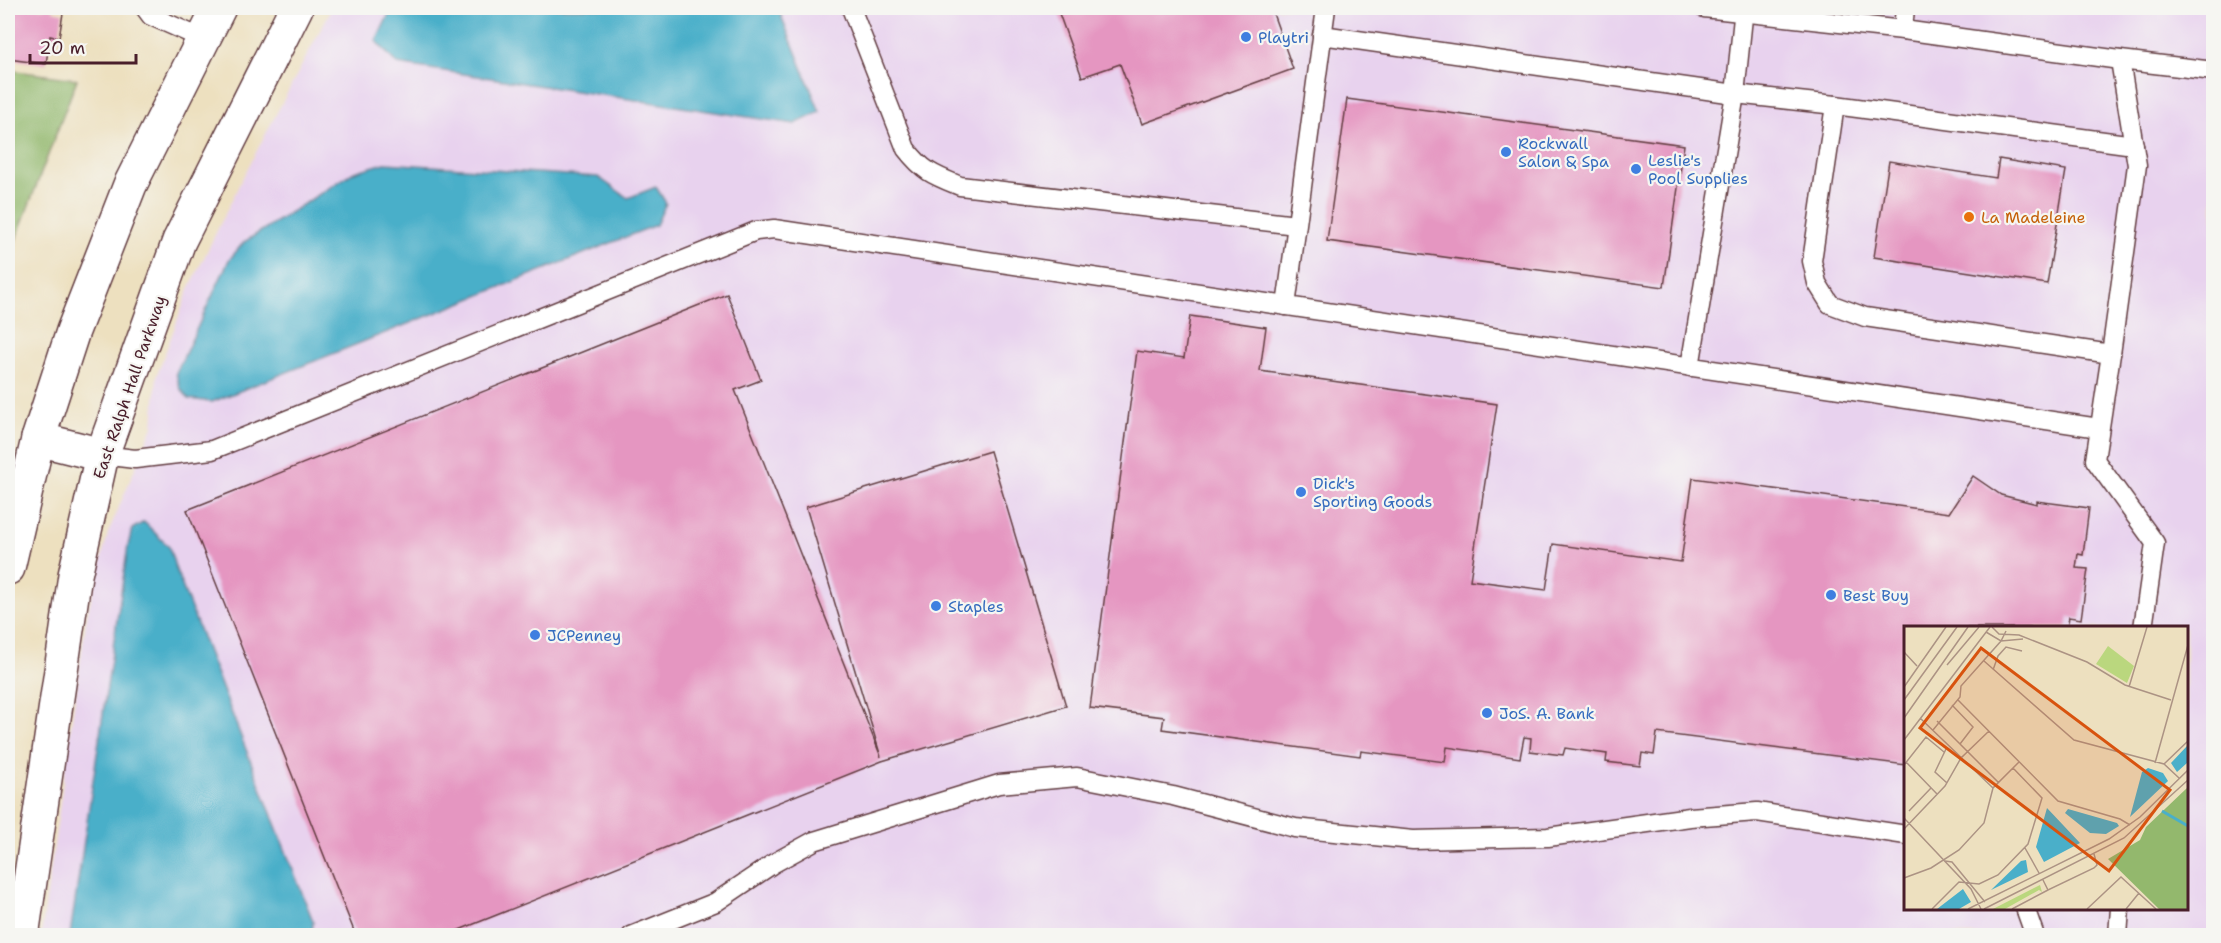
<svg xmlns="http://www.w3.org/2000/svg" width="2221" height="943" font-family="'Shantell Sans',sans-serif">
<rect width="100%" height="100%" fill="#f6f6f2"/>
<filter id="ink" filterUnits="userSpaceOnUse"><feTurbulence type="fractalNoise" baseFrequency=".0167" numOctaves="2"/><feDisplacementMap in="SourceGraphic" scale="12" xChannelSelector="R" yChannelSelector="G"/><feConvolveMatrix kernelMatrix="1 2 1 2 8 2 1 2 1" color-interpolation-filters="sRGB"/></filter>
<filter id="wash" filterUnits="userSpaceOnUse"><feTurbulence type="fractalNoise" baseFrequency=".008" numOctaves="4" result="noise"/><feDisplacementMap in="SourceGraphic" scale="24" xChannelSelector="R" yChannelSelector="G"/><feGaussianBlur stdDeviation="1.35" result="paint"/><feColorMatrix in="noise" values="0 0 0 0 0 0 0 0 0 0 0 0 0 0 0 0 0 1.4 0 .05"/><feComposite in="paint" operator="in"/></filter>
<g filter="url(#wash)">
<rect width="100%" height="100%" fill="#ede0bf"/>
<!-- built -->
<path fill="#e8d2ee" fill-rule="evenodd" d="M332,8H2213V935L41,936L87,615L108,533L153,426L157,375L189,289L241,181ZM1906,628H2186V908H1906Z"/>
<!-- forest -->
<path fill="#93b86d" stroke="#6e6c4c" stroke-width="1.5" d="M8,70L77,79L8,260Z"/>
<!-- water -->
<g fill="#4aafc9" stroke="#4a677a" stroke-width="1.5">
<path d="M392,8H778L820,112L795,124L397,64L376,41Z"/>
<path d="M385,163L598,177L628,198L656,187L666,203L656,225L212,402L189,399L180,388L176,373L229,260L244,242L354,172Z"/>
<path d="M144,522L169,547L176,570L313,921L312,935H70L128,546L132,529Z"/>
</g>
<g id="blocks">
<!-- building -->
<g fill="#e596c1">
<path d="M8,8H54L53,11L63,13L59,38L50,36L46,64L8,59Z"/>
<path d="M1057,8H1271L1293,69L1142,124L1120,64L1082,77Z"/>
<path d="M1347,99L1684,145L1664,287L1327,241Z"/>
<path d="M1999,159L2066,170L2047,284L1874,257L1889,161L1996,178Z"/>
<path d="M727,294L761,380L735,390L881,757L806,507L990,451L1066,706L882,761L444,936H356L187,510Z"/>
<path d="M1190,316L1266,327L1260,371L1497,404L1470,580L1546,590L1553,544L1681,562L1693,478L1949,513L1973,476L2001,495L2037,504V501L2089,508L2083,555L2078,554L2076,568L2088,569L2081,619L2069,617L2067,628H1906V765L1657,733L1654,755L1642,753L1640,766L1606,762L1607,754L1585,751L1565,748L1563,755L1530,751L1531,738L1524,737L1520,758L1447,747L1445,762L1361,751L1360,756L1162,729L1164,717L1090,708L1137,351L1184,358Z"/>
</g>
</g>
</g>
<g filter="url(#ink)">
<use href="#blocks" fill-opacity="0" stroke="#623c41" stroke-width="1.5"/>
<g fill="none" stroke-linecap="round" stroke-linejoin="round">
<!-- lane casing -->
<g stroke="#623c41" stroke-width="21">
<g id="lane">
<path d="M145,8L151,16L203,39"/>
<path d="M851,8L906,149C924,172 933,175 960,186L1296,225"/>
<path d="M1704,8L1903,30L2120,60L2214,71"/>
<path d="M1903,30L1905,8"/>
<path d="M1322,35L1735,94L1835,105L2134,145"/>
<path d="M2120,60L2137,165L2111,354L2095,460L2155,543L2143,628"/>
<path d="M1835,105L1812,261L1817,283L1830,304L1865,317L2111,354"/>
<path d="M1286,306L1326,8"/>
<path d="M1690,367L1735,94L1744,8"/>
<path d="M102,455L135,459L212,450L756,231L774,229L2099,428"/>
<path d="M2025,908L2035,936"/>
<path d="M631,936L716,902L774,863L814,841L999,784L1077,777L1173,796L1295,828L1413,840L1548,837L1690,817L1757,812L1906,835"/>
<path d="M2118,936L2120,908"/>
</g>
</g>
<!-- secondary casing -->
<g stroke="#623c41" stroke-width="36">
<g id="secondary">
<path d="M38,439L102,455"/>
<path d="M8,568L38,439L73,331L130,185L219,8"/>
<path d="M22,936L75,575L102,455L179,241L296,8"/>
</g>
</g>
<!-- lane -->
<use href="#lane" stroke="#fff" stroke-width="18"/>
<!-- secondary -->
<use href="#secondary" stroke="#fff" stroke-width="33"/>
</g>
</g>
<!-- markers -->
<g fill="#3f7fe0" stroke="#f6f6f2" stroke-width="2">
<circle cx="1246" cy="37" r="6"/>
<circle cx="1506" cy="152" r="6"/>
<circle cx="1636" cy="169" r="6"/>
<circle cx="1301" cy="492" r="6"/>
<circle cx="1831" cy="595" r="6"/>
<circle cx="936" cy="606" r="6"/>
<circle cx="535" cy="635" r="6"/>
<circle cx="1487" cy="713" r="6"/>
</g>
<circle fill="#e8710a" stroke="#f6f6f2" stroke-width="2" cx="1969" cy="217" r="6"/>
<g text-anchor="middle" stroke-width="4.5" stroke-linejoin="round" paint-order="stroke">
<!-- shop labels -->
<g font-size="16" fill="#366cbe" stroke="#f6f6f2" text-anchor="start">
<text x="1258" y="43">Playtri</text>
<text x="1518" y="149">Rockwall<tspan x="1518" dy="18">Salon &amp; Spa</tspan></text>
<text x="1648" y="166">Leslie's<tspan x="1648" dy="18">Pool Supplies</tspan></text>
<text x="1313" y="489">Dick's<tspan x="1313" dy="18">Sporting Goods</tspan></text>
<text x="1843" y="601">Best Buy</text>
<text x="948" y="612">Staples</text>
<text x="547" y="641">JCPenney</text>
<text x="1499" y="719">JoS. A. Bank</text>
</g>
<!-- food labels -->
<g font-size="16" fill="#c56008" stroke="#f6f6f2" text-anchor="start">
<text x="1981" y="223">La Madeleine</text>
</g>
<!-- street labels -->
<g font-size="16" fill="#4a1f2b" stroke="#f6f6f2">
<text transform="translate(129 387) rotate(-71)" y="6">East Ralph Hall Parkway</text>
</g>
</g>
<!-- overview -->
<g transform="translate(1904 626)">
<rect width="284" height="284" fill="#ede0bf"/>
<path d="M204,20L230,40L223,57L192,38ZM136,259L138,266L135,264L101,283H89Z" fill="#bad77e"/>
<path d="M283,162V283H255L204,233L236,214L242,201Z" fill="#93b86d"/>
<path d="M283,120V137L273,146L267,137ZM244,142L259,147L264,155L226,191L238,146ZM143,182L176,217L140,236L132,221ZM164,183L213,197L215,200L202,208L186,207L161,187ZM122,234L124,246L87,264L117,235ZM59,263L67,276L55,283H33Z" fill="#4aafc9"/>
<path fill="none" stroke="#4aafc9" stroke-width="3" d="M258,185L284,200"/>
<path fill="none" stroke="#ac9384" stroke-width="1.5" d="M88,1L95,8L115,9L183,36L221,59L267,74M82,6L97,15L119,13M0,26L13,40M80,35L170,114L260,138L275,152M43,39L75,1M89,44L94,30L102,21L118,25M0,61L42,1M225,61L243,1M0,74L53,1M54,74L154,175L216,193L226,199M48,79L69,101L56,118M0,92L64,1M16,92L89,162M33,95L95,157M29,104L56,71L57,60L97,15L102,5M0,114L86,1M42,123L31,146L43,157M2,136L33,168M251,137L284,19M260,138L284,115M0,139L22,111L40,126M5,185L27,162M0,192L67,263L77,283M0,203L41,160L57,132L85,105M121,222L135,247M41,235L48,236L81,276M0,252L27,242L55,224L80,197L89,162L115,136M139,254L144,264L190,242L193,239L190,228M28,283L55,256L75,258L94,249L124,218L138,172L109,142M64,283L205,213L236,191L284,144M80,283L220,212L284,154M108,283L144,264M183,283L217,251L252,283M222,283L235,267"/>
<path fill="#d8530f" fill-opacity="0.15" stroke="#d8530f" stroke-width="3" d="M77,22L266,164L205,245L16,102Z"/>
<rect width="284" height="284" fill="none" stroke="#4a1f2b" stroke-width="3"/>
</g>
<!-- margin -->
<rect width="2221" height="943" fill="none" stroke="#f6f6f2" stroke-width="30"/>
<!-- scale -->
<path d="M30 54v9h106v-9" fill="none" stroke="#4a1f2b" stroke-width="3"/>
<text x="39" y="54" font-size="18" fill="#4a1f2b" stroke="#f6f6f2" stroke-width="4.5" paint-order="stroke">20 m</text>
</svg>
